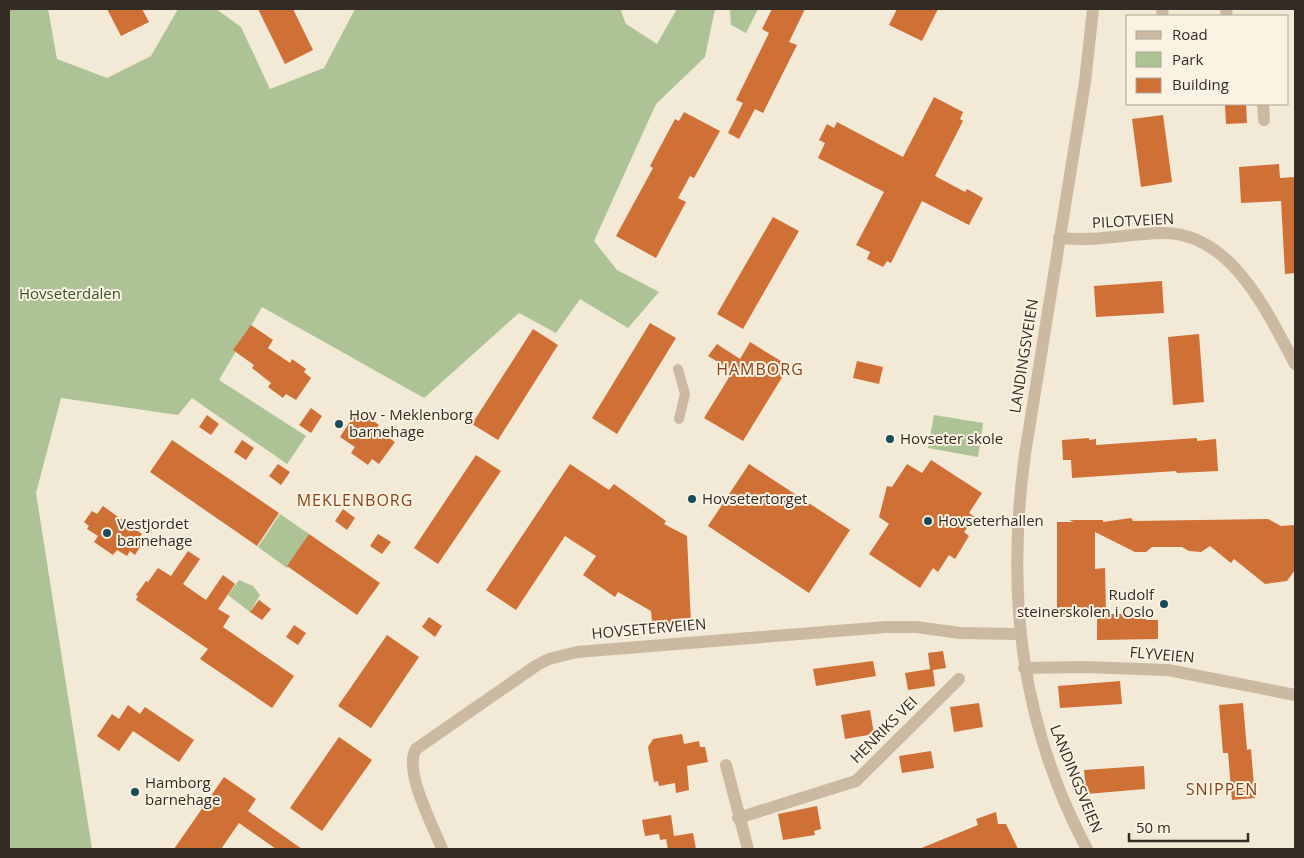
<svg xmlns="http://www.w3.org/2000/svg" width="1304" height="858" font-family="'Open Sans',sans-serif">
<rect width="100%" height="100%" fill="#f2e9d6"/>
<!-- green -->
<g fill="#adc295">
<path d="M9,9H48L57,59L107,78L151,56L178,9H216L241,27L270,89L324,68L355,9H620L626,24L657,44L677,9H715L705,57L656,104L594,241L617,270L659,292L628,328L580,299L556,333L519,313L424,398L262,307L219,380L306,436L287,464L192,398L178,415L61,398L36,493L92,849H9Z"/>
<path d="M730,9H758L746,33L731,25Z"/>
<path d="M934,415L983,423L978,457L928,448Z"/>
<path d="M280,514L309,534L287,568L258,547Z"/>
<path d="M239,580L253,586L260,595L250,612L228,595Z"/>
</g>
<!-- building -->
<g fill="#cf7037">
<path d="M107,9H142L149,22L121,36Z"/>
<path d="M258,9H293L313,50L285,64Z"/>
<path d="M772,9H805L789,42L797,45L763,113L755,109L739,139L728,133L743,103L736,100L769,33L762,29Z"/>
<path d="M897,9H938L922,41L889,25Z"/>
<path d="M934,97L963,112L960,119L963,121L935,176L965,192L967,189L983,198L969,225L922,201L891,263L887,261L883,267L867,259L870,252L856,245L884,192L818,158L825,143L819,140L827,124L834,128L837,122L903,157Z"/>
<path d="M1225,104H1246L1247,123L1226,124Z"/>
<path d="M684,112L720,131L694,178L690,176L678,198L686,202L656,258L616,236L653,168L650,166L675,119L679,121Z"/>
<path d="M1163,115L1172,182L1141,187L1132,119Z"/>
<path d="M1279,164L1280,178L1295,177V273L1285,274L1281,201L1241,203L1239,167Z"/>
<path d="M773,217L799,231L743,329L717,314Z"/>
<path d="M1162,281L1164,313L1096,317L1094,286Z"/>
<path d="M650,323L676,338L617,434L592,418Z"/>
<path d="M251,325L273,340L268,348L290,363L292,359L306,369L304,372L311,378L296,400L286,394L283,398L268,387L271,383L252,368L254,365L233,350Z"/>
<path d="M533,329L558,345L498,440L472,424Z"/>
<path d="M1199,334L1204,402L1173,405L1168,337Z"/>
<path d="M750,342L789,366L743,441L704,418L733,371L708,356L717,344L740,359Z"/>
<path d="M857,361L883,367L879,384L853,378Z"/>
<path d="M311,408L322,416L311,433L299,425Z"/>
<path d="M355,414L364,421L367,416L379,425L376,429L395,442L379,464L372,459L368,465L351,453L355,447L340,437Z"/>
<path d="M207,415L219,424L211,435L199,427Z"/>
<path d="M1089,438V440L1096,439V445L1197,438V441L1216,439L1218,471L1177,473L1176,471L1072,478L1071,460H1063L1062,440Z"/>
<path d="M172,440L279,513L257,546L150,472Z"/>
<path d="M242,440L254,448L246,460L234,452Z"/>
<path d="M476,455L501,471L438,564L414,548Z"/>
<path d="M931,460L982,493L969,513L975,517L964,532L969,536L955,559L949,555L938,572L933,568L920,588L869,554L889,524L879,517L887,486L892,487L907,464L922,473Z"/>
<path d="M278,464L290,472L281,485L269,476Z"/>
<path d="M570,464L609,490L614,484L666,521L664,524L687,536L691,624L661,627L652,621L651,611L618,592L615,597L583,575L596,556L565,536L516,610L486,590Z"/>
<path d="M749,464L850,530L809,593L708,526Z"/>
<path d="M103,506L142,534L138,539L143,542L135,555L130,551L127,556L117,550L113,555L94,542L98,536L87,529L89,526L84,522L92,511L97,514Z"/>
<path d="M343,509L355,518L347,530L335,521Z"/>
<path d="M1131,518L1133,521L1268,519L1281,526L1295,525V570L1287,581L1265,584L1234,559L1231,563L1210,546L1201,552L1189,551L1182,547H1152L1146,552H1135L1095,532V569L1105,568L1106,611H1109V614H1138L1147,620H1158V639L1097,640V616H1057V522H1074L1069,520H1103V522Z"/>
<path d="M309,534L380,583L357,615L287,566Z"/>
<path d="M378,534L391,542L382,554L370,546Z"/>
<path d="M188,551L200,559L183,584L206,600L223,575L235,584L218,609L230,616L223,627L294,676L272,708L200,659L208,649L136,600L138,596L136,595L146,581L148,582L158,568L171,576Z"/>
<path d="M259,600L271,609L262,620L250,612Z"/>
<path d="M429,617L442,626L435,637L422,627Z"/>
<path d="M294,625L306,633L298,645L286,637Z"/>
<path d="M387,635L419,657L371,728L338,706Z"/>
<path d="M943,651L946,668L933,670L935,686L908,690L905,673L930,669L928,653Z"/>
<path d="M873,661L876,676L816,686L813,669Z"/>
<path d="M1120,681L1122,704L1060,708L1058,686Z"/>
<path d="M979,703L983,727L954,732L950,707Z"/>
<path d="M1243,703L1247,750L1251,749L1255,798L1232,800L1228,753H1223L1219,705Z"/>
<path d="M128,705L140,714L145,707L194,740L179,762L133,731L119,751L97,736L112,714L119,719Z"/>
<path d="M870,710L874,734L845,739L841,715Z"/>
<path d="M682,734L684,744L699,741L700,747H705L708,762L687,766L689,790L676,793L675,783L659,786L658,781L654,782L648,747L653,739Z"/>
<path d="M339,737L372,760L322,831L290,808Z"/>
<path d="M931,751L934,768L902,773L899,756Z"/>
<path d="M1144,766L1145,789L1086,794L1084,770Z"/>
<path d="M224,777L256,799L248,811L302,849H276L239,823L221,849H174Z"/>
<path d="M817,806L821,829L814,831L815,835L783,840L778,814Z"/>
<path d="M996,812L998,824H1006L1018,849H919L978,825L976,819Z"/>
<path d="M671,815L674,836L693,833L696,849H668L666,839L660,840L659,834L645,836L642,820Z"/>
</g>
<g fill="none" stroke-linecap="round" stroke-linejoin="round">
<!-- pedestrian -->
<path stroke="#cbbaa1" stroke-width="10" d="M678,369L685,394L679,419"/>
<!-- minor -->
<g stroke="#cbbaa1" stroke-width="12">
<path d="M1162,9L1163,16"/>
<path d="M1226,9L1227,16"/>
<path d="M1263,104L1264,120"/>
<path d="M1059,238C1094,242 1127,234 1161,233C1231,231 1267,312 1295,364"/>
<path d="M1024,668L1084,667L1168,670L1295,695"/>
<path d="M726,765L748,849"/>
<path d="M738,818L856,781L959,679"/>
<path d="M442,849C433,825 403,771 416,749L537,665L549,659L577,652L886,627H916L960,633L1020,634"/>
</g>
<!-- tertiary -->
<path stroke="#cbbaa1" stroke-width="12" d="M1087,849C1020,723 1006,594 1025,454L1085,82L1093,9"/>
</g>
<!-- markers -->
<g fill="#184c58" stroke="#faf2e2" stroke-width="2">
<circle cx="339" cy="424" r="5"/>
<circle cx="890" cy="439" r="5"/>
<circle cx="692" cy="499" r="5"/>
<circle cx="928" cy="521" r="5"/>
<circle cx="107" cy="533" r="5"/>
<circle cx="1164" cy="604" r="5"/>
<circle cx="135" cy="792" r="5"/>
</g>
<g text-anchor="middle" stroke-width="4" stroke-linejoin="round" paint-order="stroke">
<!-- street labels -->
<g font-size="15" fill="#342c24" stroke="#faf2e2">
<text transform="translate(1133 221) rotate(-3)" y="5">PILOTVEIEN</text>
<text transform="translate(1024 356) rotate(-81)" y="5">LANDINGSVEIEN</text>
<text transform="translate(649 629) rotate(-5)" y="5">HOVSETERVEIEN</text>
<text transform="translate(1162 655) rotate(5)" y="5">FLYVEIEN</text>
<text transform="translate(884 730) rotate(-45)" y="5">HENRIKS VEI</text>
<text transform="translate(1076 779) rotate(68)" y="5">LANDINGSVEIEN</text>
</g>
<!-- park labels -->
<g font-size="15" fill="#3e5427" stroke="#faf2e2">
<text x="70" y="299">Hovseterdalen</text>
</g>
<!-- poi labels -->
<g font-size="15" fill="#342c24" stroke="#faf2e2" text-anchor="start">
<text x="349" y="420">Hov - Meklenborg<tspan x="349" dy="17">barnehage</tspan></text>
<text x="900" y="444">Hovseter skole</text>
<text x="702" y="504">Hovsetertorget</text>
<text x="938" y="526">Hovseterhallen</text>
<text x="117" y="529">Vestjordet<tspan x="117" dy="17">barnehage</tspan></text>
<text x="1154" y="600" text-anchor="end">Rudolf<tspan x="1154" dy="17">steinerskolen i Oslo</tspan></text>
<text x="145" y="788">Hamborg<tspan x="145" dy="17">barnehage</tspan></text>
</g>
<!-- neighbourhood labels -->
<g font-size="16" letter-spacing="1" fill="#894218" stroke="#faf2e2">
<text x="760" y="375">HAMBORG</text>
<text x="355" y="506">MEKLENBORG</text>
<text x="1222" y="795">SNIPPEN</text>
</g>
</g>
<!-- border -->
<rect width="1304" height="858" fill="none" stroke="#342c24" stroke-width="20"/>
<!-- legend -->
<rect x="1126" y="15" width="162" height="90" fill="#faf2e2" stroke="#aba396"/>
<rect x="1136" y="31" width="25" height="8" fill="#cbbaa1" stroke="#aba396"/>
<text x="1172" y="40" font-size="15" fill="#342c24">Road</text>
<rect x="1136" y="52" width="25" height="15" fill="#adc295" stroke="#aba396"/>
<text x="1172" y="65" font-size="15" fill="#342c24">Park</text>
<rect x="1136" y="78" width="25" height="15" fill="#cf7037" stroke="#aba396"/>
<text x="1172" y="90" font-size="15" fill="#342c24">Building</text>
<!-- scale -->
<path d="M1129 833v8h119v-8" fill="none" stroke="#342c24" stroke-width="2.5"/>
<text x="1136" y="833" font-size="15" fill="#342c24" stroke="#faf2e2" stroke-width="4" paint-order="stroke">50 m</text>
</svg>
